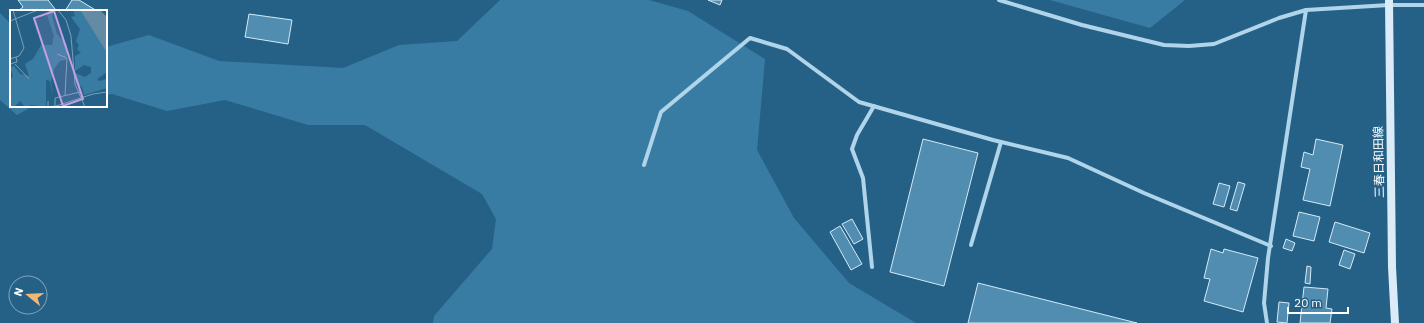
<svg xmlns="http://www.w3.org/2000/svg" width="1424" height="323" font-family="'IBM Plex Sans','Noto Sans JP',sans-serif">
<rect width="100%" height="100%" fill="#256187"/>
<!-- green -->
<g fill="#397ca3">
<path d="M500,0H649L688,11L765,59L757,150L794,218L849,283L916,323H433L434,316L492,249L496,219L482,194L365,125H308L225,100L167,111L112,94L106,95V47L149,35L219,61L343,68L399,45L457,41Z"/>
<path d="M1050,0H1185L1150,28Z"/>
<path d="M0,13L11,24V106H33L17,115L0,100Z"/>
</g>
<!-- building -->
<g fill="#518db0" stroke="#d4eaf7">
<path d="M18,0H48L55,9L52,11H18L23,7Z"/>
<path d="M72,0H79L97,11H65Z"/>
<path d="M708,0H722L720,5Z"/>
<path d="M249,14L292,20L288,44L245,37Z"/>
<path d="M923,139L978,153L944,286L890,272Z"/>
<path d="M1316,139L1343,145L1330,206L1303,200L1310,169L1301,167L1304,152L1313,155Z"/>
<path d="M1238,182L1245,184L1237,211L1230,209Z"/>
<path d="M1219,183L1230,186L1224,207L1213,204Z"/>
<path d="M1299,212L1320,217L1314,241L1293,236Z"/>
<path d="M852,219L863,239L854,244L842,224Z"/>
<path d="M1335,222L1370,233L1364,253L1329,242Z"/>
<path d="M840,226L862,264L851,270L830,232Z"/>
<path d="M1286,239L1295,243L1292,251L1283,248Z"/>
<path d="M1211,249L1223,253L1224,249L1258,258L1243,312L1204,301L1210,279L1204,278Z"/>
<path d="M1344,250L1355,254L1350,269L1339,265Z"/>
<path d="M1307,266L1311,267L1310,284L1305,283Z"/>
<path d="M978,283L1137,323H968Z"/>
<path d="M1304,287L1328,289L1326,308L1332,309L1330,323H1300Z"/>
<path d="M1279,302L1289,303L1287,323L1277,322Z"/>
</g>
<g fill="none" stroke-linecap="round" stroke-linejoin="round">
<!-- minor -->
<g stroke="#b0d4e9" stroke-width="4">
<path d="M999,0L1082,25L1164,45L1189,46L1214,44L1279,18L1306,10L1389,5H1424"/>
<path d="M644,165L661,112L750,38L787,49L859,102L993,140L1068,158L1144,193L1271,246"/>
<path d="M971,245L1001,142"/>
<path d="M872,267L863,178L852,149L857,135L874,106"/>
<path d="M1267,323L1264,303L1268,258L1306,10"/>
</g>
<!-- secondary -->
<path stroke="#daecf7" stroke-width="8" d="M1389,0L1392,267L1395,323"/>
</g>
<g text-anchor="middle" stroke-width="4" stroke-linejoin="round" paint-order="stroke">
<!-- street labels -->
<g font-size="12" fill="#fff" stroke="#256187">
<text transform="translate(1379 162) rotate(-91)" y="4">三春日和田線</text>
</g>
</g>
<!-- overview -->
<g transform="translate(10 10)">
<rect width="97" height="97" fill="#256187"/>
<path d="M39,0H44L42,6L47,24L57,35V44L56,50L50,51L44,59L41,71L43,86L40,71L36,70V97L21,95L15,97L10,91L4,97H0V70L3,66L0,57L4,56L10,64L19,66L15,54L23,49L31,35H42L44,26L37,5ZM63,0H70L97,43V62L87,69L89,71L97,69V78L74,85L72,77L66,73L65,63L75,67L81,63V57L74,55L65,61V46L71,43L67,39L69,35L66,31L70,19L61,7L65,6Z" fill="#397ca3"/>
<path d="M70,0H90L97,7V43Z" fill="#638ba4"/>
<path fill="none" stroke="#7ca0b7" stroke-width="1" d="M48,0L56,10L61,26L65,74L75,97M0,11L28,0M47,44L57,48L55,85M0,49L9,46L14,38L3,0M0,54L7,52L6,47M5,54L19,69M45,88L70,82M38,91V97L45,96V88M43,97L83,84L97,82"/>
<path fill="#c4a0e2" fill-opacity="0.15" stroke="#c4a0e2" stroke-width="2" d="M44,1L73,89L53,96L24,8Z"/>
<rect width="97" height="97" fill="none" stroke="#fff" stroke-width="2"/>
</g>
<!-- north arrow -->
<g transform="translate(28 295) rotate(288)"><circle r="19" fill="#256187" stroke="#7ca0b7"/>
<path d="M0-3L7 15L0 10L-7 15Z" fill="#f2b774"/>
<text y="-6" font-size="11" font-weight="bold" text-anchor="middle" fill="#ffffff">N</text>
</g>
<!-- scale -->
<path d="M1288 307v6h60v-6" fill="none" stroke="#ffffff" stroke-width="2"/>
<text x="1294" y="307" font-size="12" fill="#ffffff" stroke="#256187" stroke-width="3" paint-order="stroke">20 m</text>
</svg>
